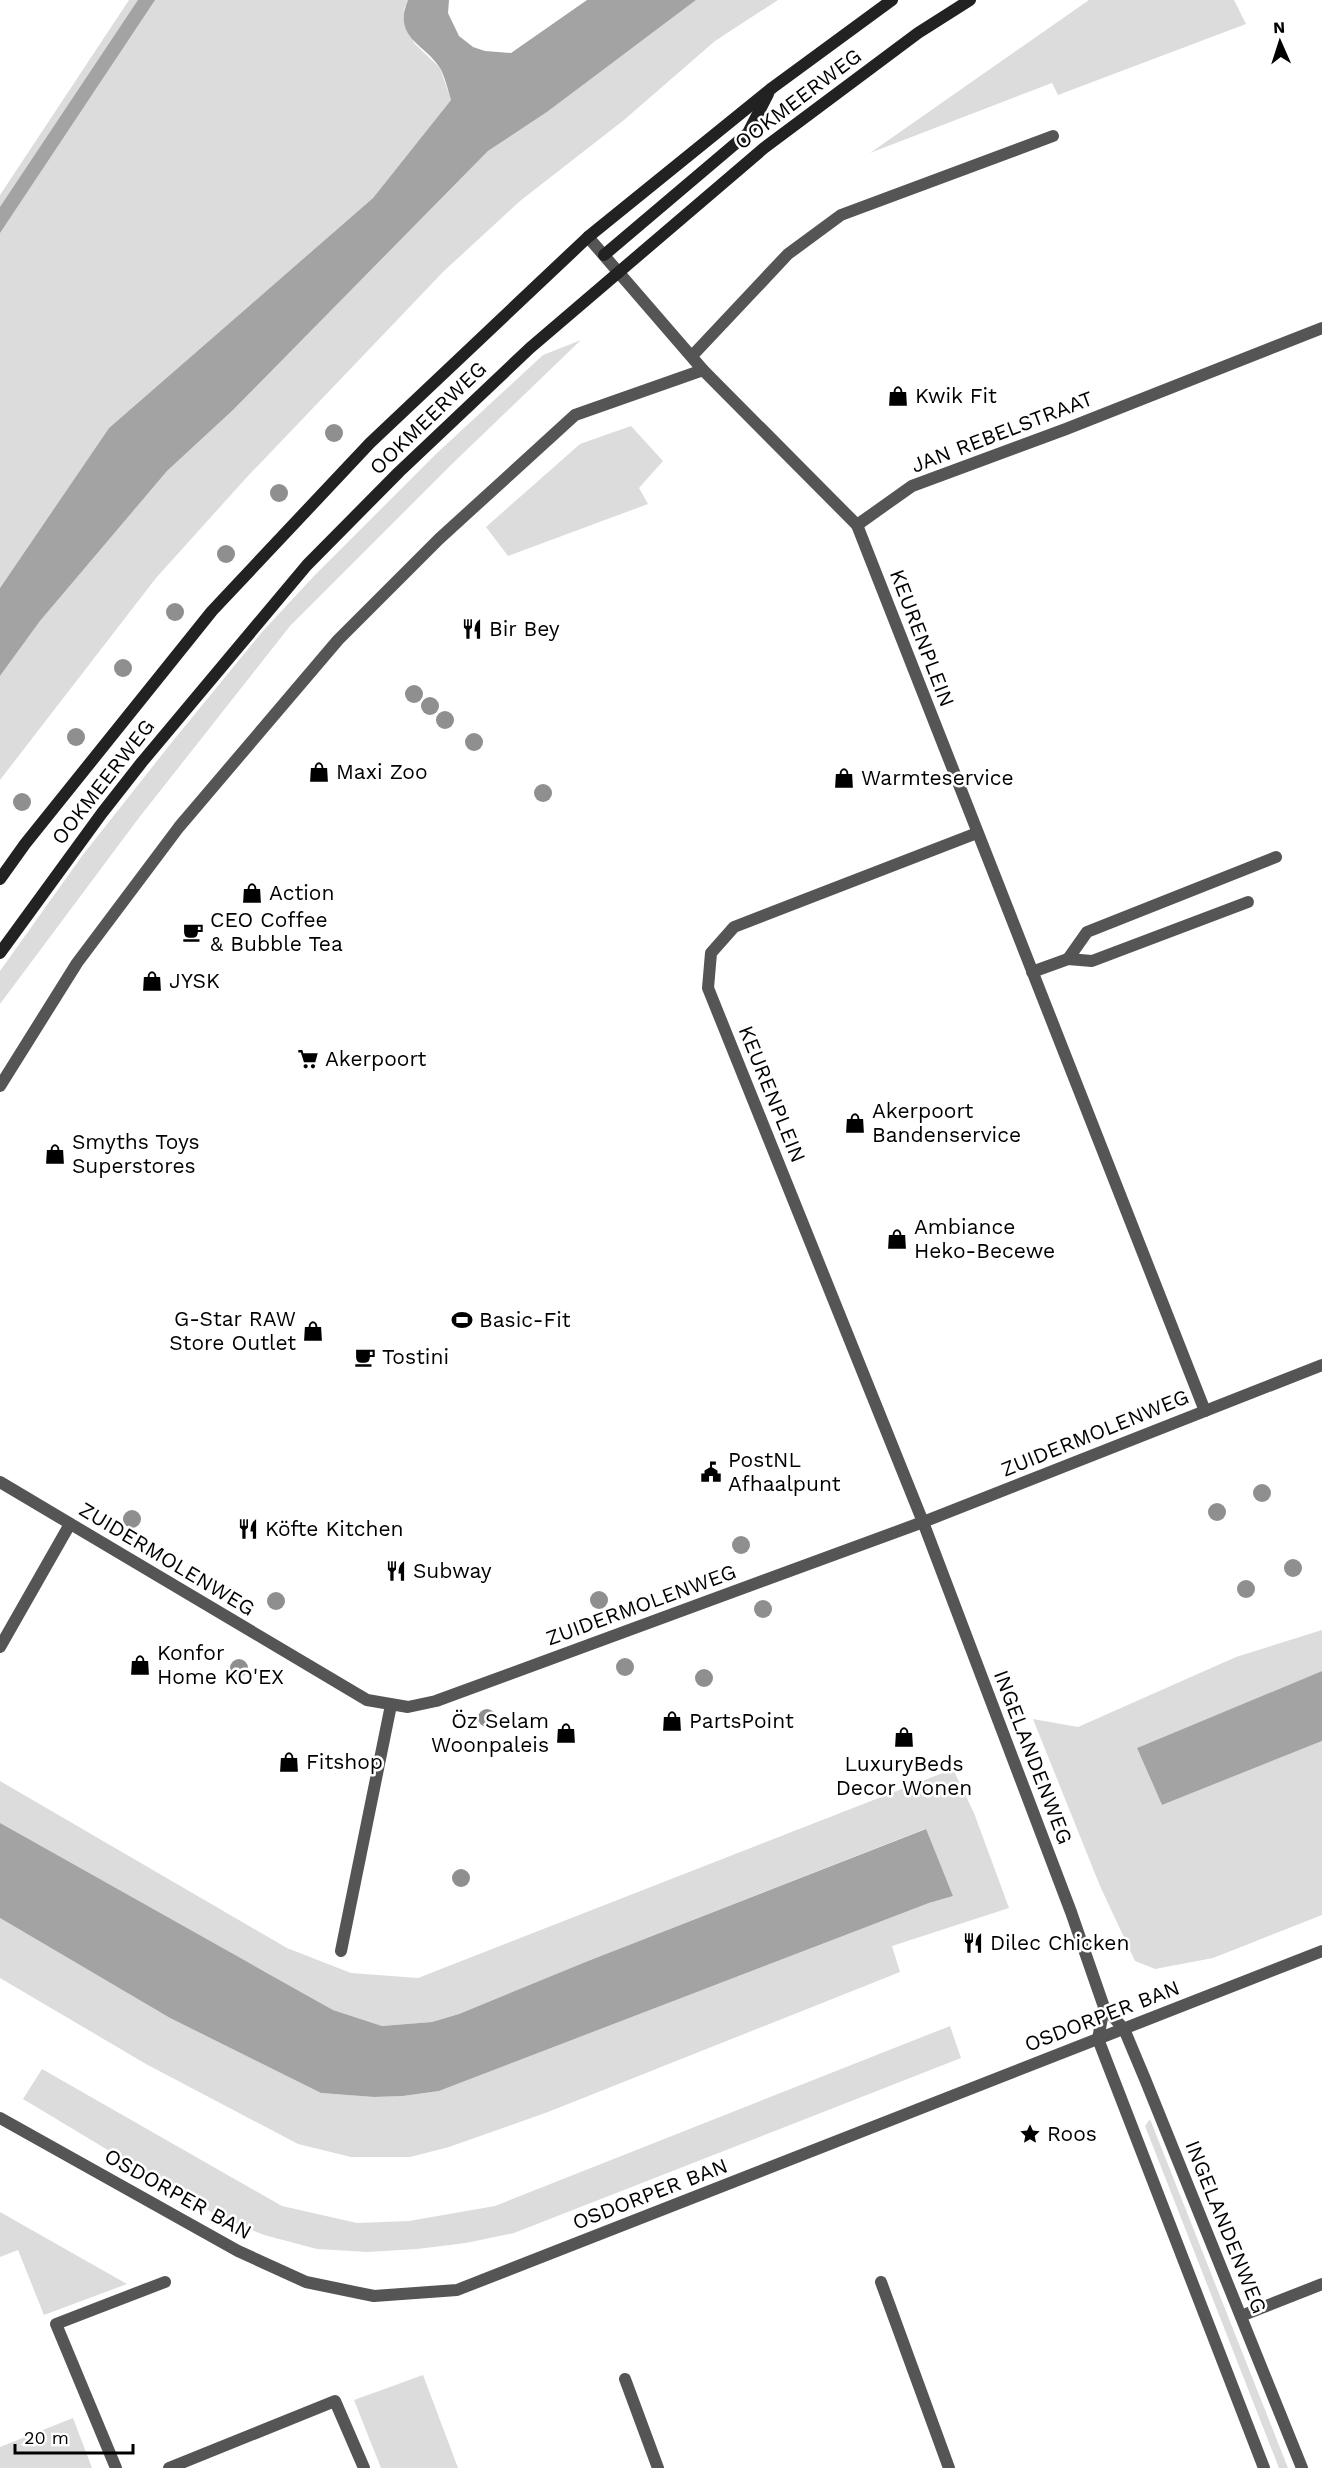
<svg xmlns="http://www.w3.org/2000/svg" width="1322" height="2468" font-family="'Work Sans',sans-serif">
<rect width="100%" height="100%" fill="#fff"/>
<!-- green -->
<g fill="#dcdcdc">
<path d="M129,0H408L404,9L414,43L440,68L451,100L373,198L109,428L0,588V195Z"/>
<path d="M696,0H778L715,41L624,120L520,201L444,271L247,477L156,578L0,780V676L40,621L167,471L233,410L488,151L547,112Z"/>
<path d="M1089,0H1234L1246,24L1058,95L1052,83L870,153Z"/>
<path d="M581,340L452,464L290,626L138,819L0,1004V971L82,856L168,747L262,632L314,576L436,454L543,355Z"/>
<path d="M631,426L663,461L639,488L648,504L508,556L486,527L580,444Z"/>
<path d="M1322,1630V1671L1137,1748L1162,1805L1322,1741V1915L1213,1958L1155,1969L1135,1961L1100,1886L1033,1719L1078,1727L1236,1657Z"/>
<path d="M953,1769L974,1813L1009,1908L892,1946L900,1972L548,2112L449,2147L410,2157H351L298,2144L146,2064L0,1978V1918L170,2018L321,2093L374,2097L403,2096L439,2091L929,1903L953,1896L925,1829L588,1961L459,2014L432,2022L382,2026L333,2010L0,1824V1781L287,1948L351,1973L418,1978Z"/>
<path d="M950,2026L961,2058L514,2233L466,2243L417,2249L368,2252L317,2249L264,2235L216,2215L23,2099L42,2069L282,2206L357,2223L409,2221L495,2206Z"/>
<path d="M1150,2119L1288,2468H1279L1145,2126Z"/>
<path d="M0,2212L127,2284L44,2315L18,2250L0,2257Z"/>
<path d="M423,2375L458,2468H381L354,2400Z"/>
<path d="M73,2418L92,2468H0V2447Z"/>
</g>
<!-- water -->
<g fill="#a3a3a3">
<path d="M138,0H155L0,233V207Z"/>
<path d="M408,0H449L448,13L459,36L473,47L485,51L511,53L587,0H696L547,112L488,151L233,410L167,471L40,621L0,676V588L109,428L373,198L451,100C448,90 445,77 440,68C425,44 392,38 408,0Z"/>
<path d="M1322,1671V1741L1162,1805L1137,1748Z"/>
<path d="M0,1823L333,2010L382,2026L432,2022L459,2014L588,1961L926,1829L953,1896L929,1903L439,2091L403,2096L374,2097L321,2093L170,2018L0,1918Z"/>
</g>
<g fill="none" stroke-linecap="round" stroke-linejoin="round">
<!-- service -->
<g stroke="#555" stroke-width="12">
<path d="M1068,959L1087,932L1276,857"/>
<path d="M1032,972L1068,959L1092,961L1248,902"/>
<path d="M0,1086L77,963L179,827L338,640L439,539L575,415L703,370"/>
<path d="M0,1647L70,1524"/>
<path d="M341,1951L391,1705"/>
</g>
<!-- pedestrian -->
<g stroke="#555" stroke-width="12">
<path d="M881,2282L949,2468"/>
<path d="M1241,2316L1322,2284"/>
<path d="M625,2379L658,2468"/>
<path d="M116,2468L56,2324L165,2282"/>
<path d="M169,2468L335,2401L364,2468"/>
</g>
<!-- minor -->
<g stroke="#555" stroke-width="12">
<path d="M588,237L703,370L857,525L912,486L1066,429L1322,328"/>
<path d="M692,356L788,254L841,215L1053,136"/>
<path d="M857,525L1205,1411"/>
<path d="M977,833L734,927L711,953L708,988L923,1522L1071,1912L1104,2007L1124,2029L1145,2079L1302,2468"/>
<path d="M0,1482L367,1700L408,1707L436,1701L923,1522L1322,1365"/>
<path d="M1104,2007L1098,2039L1264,2468"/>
</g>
<!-- tertiary -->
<path stroke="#555" stroke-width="12" d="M0,2118L238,2251L306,2282L374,2296L457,2290L1322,1951"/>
<!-- secondary -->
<g stroke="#222" stroke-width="12">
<path d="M604,255L748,133L768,94"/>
<path d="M0,879L25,844L212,611L370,443L588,237L772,88L892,0"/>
<path d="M0,953L102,813L142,762L307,565L399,472L530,348L764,148L918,33L970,0"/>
</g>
</g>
<!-- trees -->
<g fill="#8f8f8f">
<circle cx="334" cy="433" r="9"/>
<circle cx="279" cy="493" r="9"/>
<circle cx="226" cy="554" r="9"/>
<circle cx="175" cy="612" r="9"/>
<circle cx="123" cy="668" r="9"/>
<circle cx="414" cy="694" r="9"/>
<circle cx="430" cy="706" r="9"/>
<circle cx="445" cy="720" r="9"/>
<circle cx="76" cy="737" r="9"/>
<circle cx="474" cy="742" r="9"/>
<circle cx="543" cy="793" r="9"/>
<circle cx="22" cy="802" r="9"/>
<circle cx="1262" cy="1493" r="9"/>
<circle cx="1217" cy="1512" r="9"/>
<circle cx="132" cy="1519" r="9"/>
<circle cx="741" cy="1545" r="9"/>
<circle cx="1293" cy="1568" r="9"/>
<circle cx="1246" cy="1589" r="9"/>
<circle cx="599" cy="1600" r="9"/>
<circle cx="276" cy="1601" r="9"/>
<circle cx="763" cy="1609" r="9"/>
<circle cx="625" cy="1667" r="9"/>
<circle cx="239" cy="1668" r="9"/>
<circle cx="704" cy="1678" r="9"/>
<circle cx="487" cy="1718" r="9"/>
<circle cx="461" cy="1878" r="9"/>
</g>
<!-- icons -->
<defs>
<g id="shop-bare" transform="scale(1.62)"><path d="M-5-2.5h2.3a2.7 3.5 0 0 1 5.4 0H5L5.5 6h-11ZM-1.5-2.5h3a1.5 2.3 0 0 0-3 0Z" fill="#000" stroke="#fff" stroke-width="2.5" paint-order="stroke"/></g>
<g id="restaurant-bare" transform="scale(1.62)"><path d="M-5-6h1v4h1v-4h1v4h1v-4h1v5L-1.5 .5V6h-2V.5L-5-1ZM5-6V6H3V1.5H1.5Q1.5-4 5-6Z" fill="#000" stroke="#fff" stroke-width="2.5" paint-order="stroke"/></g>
<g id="cafe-bare" transform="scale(1.62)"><path d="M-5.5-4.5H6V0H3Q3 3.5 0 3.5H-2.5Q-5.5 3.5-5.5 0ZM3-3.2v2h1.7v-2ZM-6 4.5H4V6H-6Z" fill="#000" stroke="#fff" stroke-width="2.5" paint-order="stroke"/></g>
<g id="supermarket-bare" transform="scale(1.62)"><path d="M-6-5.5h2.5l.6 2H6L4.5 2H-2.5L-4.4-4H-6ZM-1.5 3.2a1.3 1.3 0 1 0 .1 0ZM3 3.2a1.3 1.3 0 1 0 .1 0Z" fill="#000" stroke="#fff" stroke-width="2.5" paint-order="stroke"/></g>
<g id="stadium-bare" transform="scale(1.62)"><path d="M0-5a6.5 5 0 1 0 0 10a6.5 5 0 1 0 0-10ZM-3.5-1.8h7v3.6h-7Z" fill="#000" stroke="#fff" stroke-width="2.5" paint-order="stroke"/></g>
<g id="civic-bare" transform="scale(1.62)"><path d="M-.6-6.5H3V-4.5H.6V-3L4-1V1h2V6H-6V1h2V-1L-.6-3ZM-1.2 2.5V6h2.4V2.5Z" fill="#000" stroke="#fff" stroke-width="2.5" paint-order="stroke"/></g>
<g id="sight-bare" transform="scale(1.62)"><path d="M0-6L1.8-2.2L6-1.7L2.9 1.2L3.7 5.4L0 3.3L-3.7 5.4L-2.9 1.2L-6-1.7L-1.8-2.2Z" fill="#000" stroke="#fff" stroke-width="2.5" paint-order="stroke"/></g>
</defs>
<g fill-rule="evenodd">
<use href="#shop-bare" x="898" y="396"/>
<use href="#restaurant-bare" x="472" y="629"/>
<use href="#shop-bare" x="319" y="772"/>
<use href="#shop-bare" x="844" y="778"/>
<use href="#shop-bare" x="252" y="893"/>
<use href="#cafe-bare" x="193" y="932"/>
<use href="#shop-bare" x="152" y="981"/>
<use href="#supermarket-bare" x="308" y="1059"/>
<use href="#shop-bare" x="855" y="1123"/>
<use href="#shop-bare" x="55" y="1154"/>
<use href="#shop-bare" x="897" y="1239"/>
<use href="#stadium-bare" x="462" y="1320"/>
<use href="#shop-bare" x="313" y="1331"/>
<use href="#cafe-bare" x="365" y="1357"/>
<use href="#civic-bare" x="711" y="1472"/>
<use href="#restaurant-bare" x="248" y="1529"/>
<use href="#restaurant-bare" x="396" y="1571"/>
<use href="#shop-bare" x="140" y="1665"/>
<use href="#shop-bare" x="672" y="1721"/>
<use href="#shop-bare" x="566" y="1733"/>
<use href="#shop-bare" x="904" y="1737"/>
<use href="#shop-bare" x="289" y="1762"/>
<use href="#restaurant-bare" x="973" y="1943"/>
<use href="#sight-bare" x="1030" y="2134"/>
</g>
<g text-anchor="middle" stroke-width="5" stroke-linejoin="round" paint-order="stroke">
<!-- street labels -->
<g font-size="21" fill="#000" stroke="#fff">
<text transform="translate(798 99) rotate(-37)" y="7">OOKMEERWEG</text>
<text transform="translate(428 418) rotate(-44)" y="7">OOKMEERWEG</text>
<text transform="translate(1002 432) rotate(-21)" y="7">JAN REBELSTRAAT</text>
<text transform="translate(922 638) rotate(69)" y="7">KEURENPLEIN</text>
<text transform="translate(103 782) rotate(-52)" y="7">OOKMEERWEG</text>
<text transform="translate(772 1094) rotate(68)" y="7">KEURENPLEIN</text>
<text transform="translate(1095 1433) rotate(-22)" y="7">ZUIDERMOLENWEG</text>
<text transform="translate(167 1559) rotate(31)" y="7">ZUIDERMOLENWEG</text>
<text transform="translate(641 1605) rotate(-20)" y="7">ZUIDERMOLENWEG</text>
<text transform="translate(1033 1757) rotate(69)" y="7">INGELANDENWEG</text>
<text transform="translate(1102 2016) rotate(-21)" y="7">OSDORPER BAN</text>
<text transform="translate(178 2194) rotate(29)" y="7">OSDORPER BAN</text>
<text transform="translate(650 2194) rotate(-21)" y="7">OSDORPER BAN</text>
<text transform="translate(1226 2227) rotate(68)" y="7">INGELANDENWEG</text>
</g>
<!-- poi labels -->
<g font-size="21" fill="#000" stroke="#fff" text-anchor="start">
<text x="915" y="403">Kwik Fit</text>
<text x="489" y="636">Bir Bey</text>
<text x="336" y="779">Maxi Zoo</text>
<text x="861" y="785">Warmteservice</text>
<text x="269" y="900">Action</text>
<text x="210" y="927">CEO Coffee<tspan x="210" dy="24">&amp; Bubble Tea</tspan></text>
<text x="169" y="988">JYSK</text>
<text x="325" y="1066">Akerpoort</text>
<text x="872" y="1118">Akerpoort<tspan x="872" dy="24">Bandenservice</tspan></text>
<text x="72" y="1149">Smyths Toys<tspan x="72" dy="24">Superstores</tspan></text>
<text x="914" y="1234">Ambiance<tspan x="914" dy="24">Heko-Becewe</tspan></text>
<text x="296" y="1326" text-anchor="end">G-Star RAW<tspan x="296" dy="24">Store Outlet</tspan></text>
<text x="479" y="1327">Basic-Fit</text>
<text x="382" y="1364">Tostini</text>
<text x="728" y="1467">PostNL<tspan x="728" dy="24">Afhaalpunt</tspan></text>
<text x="265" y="1536">Köfte Kitchen</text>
<text x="413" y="1578">Subway</text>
<text x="157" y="1660">Konfor<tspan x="157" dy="24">Home KO'EX</tspan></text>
<text x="549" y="1728" text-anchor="end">Öz Selam<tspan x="549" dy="24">Woonpaleis</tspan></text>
<text x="689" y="1728">PartsPoint</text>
<text x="306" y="1769">Fitshop</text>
<text x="904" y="1771" text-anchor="middle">LuxuryBeds<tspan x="904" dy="24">Decor Wonen</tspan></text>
<text x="990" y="1950">Dilec Chicken</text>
<text x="1047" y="2141">Roos</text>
</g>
</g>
<!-- north arrow -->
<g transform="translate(1280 42) rotate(357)" stroke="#ffffff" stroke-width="4.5" paint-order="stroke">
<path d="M0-4.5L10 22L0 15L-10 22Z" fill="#000000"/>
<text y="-9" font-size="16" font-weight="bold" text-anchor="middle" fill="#000000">N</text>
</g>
<!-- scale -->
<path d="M15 2444v9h118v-9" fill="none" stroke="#000000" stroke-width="3"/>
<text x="24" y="2444" font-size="18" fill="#000000" stroke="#ffffff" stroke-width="4.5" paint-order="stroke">20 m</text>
</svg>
